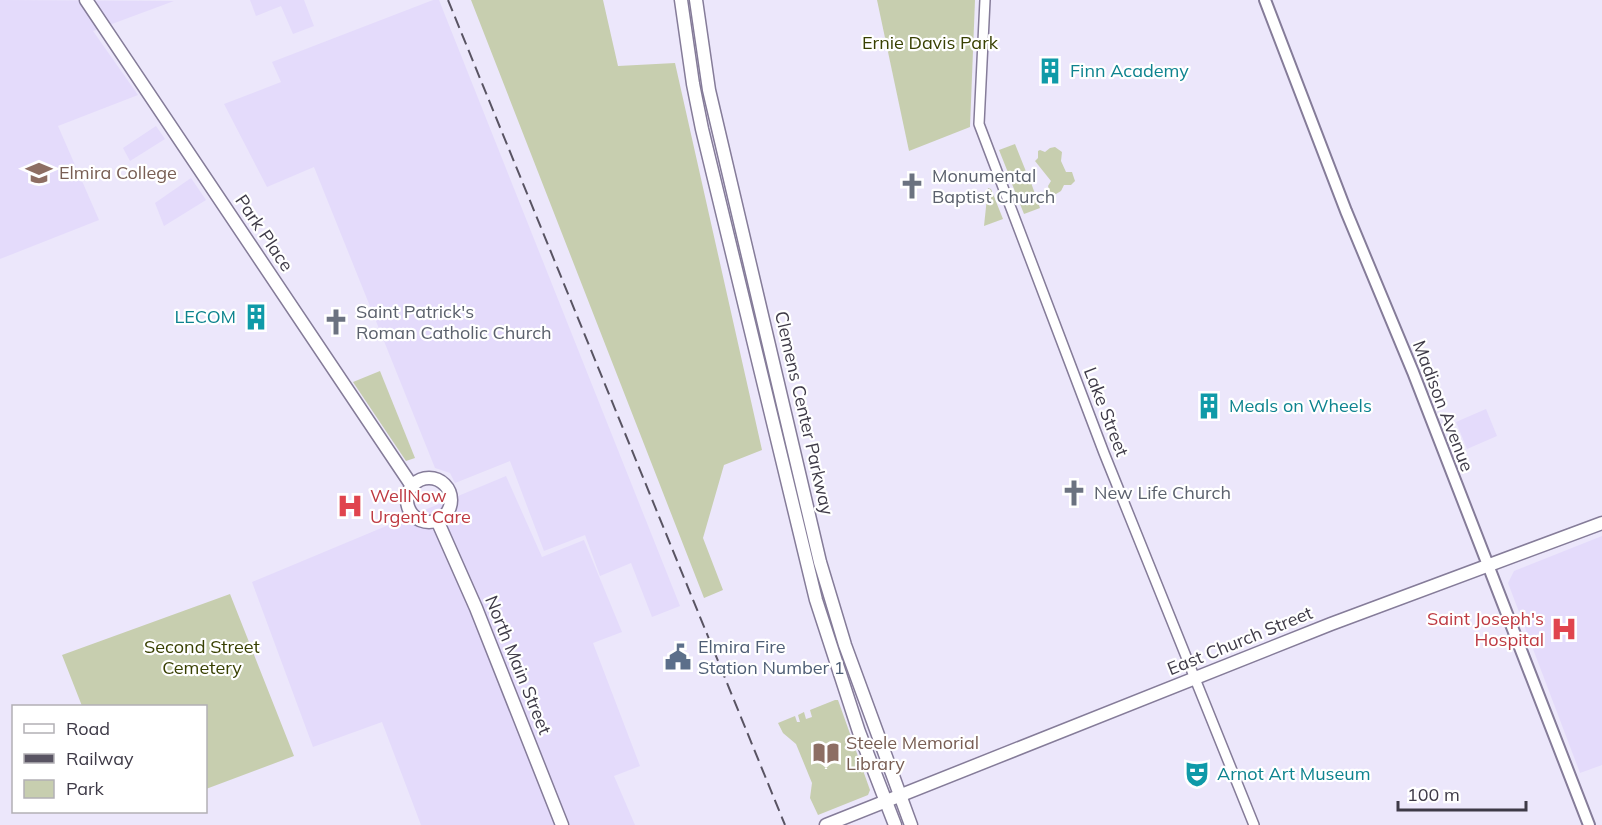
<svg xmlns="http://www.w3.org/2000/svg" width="1602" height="825" font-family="Mulish,sans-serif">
<rect width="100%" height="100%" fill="#ece7fb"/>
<!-- built -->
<g fill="#e4dbfb">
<path d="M0,0L174,1L93,31L138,95L58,126L99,220L0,259Z"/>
<path d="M250,0H304L314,26L293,34L281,6L256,16Z"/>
<path d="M433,0H439L680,606L652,617L631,563L600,576L585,535L544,551L510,461L455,483L450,473L435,468L314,167L267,187L224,104L281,82L272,62Z"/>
<path d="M156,126L165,139L130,161L123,148Z"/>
<path d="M191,178L206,200L164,226L155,203Z"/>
<path d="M1486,409L1497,436L1467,449L1456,422Z"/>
<path d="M506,476L542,557L584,540L622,632L593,643L640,766L614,776L635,825H421L382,722L313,747L252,582Z"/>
<path d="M1602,536V765L1580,773L1508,583L1514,571Z"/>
</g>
<!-- green -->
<g fill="#c7ceaf">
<path d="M471,0H603L618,66L675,63L762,450L724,465L703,538L723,590L704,598Z"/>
<path d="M877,0H975L970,127L909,151Z"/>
<path d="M1015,144L1027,174L1011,180L999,150Z"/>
<path d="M1055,147L1062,152L1061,161L1066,172H1072L1075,181L1071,185H1064L1061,191L1056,194L1050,193L1048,186L1051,181L1035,161L1038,158V151L1040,150L1045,152L1050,148Z"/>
<path d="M1029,177L1040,208L1024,214L1012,184Z"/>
<path d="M988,188L991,189L1003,219L984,226Z"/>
<path d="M380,371L415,458L406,461L353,382Z"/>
<path d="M230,594L294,756L206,789V706H82L62,655Z"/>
<path d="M835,700H838L870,790L868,795L818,815L810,798L812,783L796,744L783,733L778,723L795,716L797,722H800L798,715L804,712L806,719L812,717L810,710Z"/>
</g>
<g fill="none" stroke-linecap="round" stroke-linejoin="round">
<!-- tertiary casing -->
<g stroke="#857c99" stroke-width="12">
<path id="tertiary" d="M985,0L979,124L1104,453L1254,825"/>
</g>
<!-- secondary casing -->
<g stroke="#857c99" stroke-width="14">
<path id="secondary" d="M1265,0L1346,211L1413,372L1589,825"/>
</g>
<!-- primary casing -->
<g stroke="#857c99" stroke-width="15">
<g id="primary">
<path d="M86,0L412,486"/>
<path d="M681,0L693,84L702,129L816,600L859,732L895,825"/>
<path d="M696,0L709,90L820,562L845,645L911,825"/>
<circle cx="429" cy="500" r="22"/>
<path d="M437,520L476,608L562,825"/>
<path d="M826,825L1331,624L1602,523"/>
</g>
</g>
<!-- tertiary -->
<use href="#tertiary" stroke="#fff" stroke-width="9"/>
<!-- secondary -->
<use href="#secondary" stroke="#fff" stroke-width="10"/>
<!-- primary -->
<use href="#primary" stroke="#fff" stroke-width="12"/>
<!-- rail -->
<path stroke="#595463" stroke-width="2" stroke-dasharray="12 6" stroke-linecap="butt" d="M448,0L785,825"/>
</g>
<!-- icons -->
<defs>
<g id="building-bare" transform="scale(2.07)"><path d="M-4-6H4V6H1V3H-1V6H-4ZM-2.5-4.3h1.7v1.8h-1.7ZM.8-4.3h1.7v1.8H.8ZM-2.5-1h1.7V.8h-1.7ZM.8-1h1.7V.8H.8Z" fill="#0f9aa8" stroke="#fff" stroke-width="2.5" paint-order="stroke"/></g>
<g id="university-bare" transform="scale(2.07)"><path d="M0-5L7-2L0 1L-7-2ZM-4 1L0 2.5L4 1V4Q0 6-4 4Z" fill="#8d6e63" stroke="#fff" stroke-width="2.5" paint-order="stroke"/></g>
<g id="church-bare" transform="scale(2.07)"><path d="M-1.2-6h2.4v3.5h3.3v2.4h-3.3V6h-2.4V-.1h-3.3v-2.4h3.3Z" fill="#6b7280" stroke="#fff" stroke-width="2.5" paint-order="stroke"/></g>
<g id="hospital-bare" transform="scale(2.07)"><path d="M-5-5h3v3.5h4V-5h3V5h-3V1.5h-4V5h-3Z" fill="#e0444e" stroke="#fff" stroke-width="2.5" paint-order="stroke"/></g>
<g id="civic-bare" transform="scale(2.07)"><path d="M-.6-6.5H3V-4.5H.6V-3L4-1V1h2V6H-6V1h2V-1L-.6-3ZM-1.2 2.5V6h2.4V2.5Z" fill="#5c6f8a" stroke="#fff" stroke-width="2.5" paint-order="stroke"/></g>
<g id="library-bare" transform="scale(2.07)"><path d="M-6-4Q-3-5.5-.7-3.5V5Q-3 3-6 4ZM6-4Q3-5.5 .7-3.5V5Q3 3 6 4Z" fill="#8d6e63" stroke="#fff" stroke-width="2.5" paint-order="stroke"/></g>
<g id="theatre-bare" transform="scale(2.07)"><path d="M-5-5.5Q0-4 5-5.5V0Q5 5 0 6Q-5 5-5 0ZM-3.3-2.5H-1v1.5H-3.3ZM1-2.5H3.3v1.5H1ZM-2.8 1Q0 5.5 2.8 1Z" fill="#0f9aa8" stroke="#fff" stroke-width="2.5" paint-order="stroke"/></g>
</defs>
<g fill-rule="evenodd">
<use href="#building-bare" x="1050" y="71"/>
<use href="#university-bare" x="39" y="173"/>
<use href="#church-bare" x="912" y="186"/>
<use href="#building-bare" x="256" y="317"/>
<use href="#church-bare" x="336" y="322"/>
<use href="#building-bare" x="1209" y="406"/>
<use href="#church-bare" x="1074" y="493"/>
<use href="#hospital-bare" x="350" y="506"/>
<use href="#hospital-bare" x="1564" y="629"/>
<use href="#civic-bare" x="678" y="657"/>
<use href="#library-bare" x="826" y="753"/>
<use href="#theatre-bare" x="1197" y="774"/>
</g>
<g text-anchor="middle" stroke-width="4.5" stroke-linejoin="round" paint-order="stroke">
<!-- park labels -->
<g font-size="18" fill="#384002" stroke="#fff">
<text x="930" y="49">Ernie Davis Park</text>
<text x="202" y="653">Second Street<tspan x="202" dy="21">Cemetery</tspan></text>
</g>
<!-- culture labels -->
<g font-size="18" fill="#0d838f" stroke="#fff" text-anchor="start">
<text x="1070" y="77">Finn Academy</text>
<text x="236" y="323" text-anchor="end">LECOM</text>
<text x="1229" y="412">Meals on Wheels</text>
<text x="1217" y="780">Arnot Art Museum</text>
</g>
<!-- education labels -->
<g font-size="18" fill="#785e54" stroke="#fff" text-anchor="start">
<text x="59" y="179">Elmira College</text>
<text x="846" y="749">Steele Memorial<tspan x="846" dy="21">Library</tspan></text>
</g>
<!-- worship labels -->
<g font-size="18" fill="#5b616d" stroke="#fff" text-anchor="start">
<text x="932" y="182">Monumental<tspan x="932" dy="21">Baptist Church</tspan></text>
<text x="356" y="318">Saint Patrick's<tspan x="356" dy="21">Roman Catholic Church</tspan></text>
<text x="1094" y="499">New Life Church</text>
</g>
<!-- street labels -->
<g font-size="18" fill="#3e3a47" stroke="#fff">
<text transform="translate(264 233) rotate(56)" y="6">Park Place</text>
<text transform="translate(1443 406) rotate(69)" y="6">Madison Avenue</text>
<text transform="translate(1106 412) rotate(69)" y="6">Lake Street</text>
<text transform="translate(804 413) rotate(77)" y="6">Clemens Center Parkway</text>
<text transform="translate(1240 641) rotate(-22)" y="6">East Church Street</text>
<text transform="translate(518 665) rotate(68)" y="6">North Main Street</text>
</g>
<!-- health labels -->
<g font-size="18" fill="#be3a42" stroke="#fff" text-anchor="start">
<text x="370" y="502">WellNow<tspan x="370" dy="21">Urgent Care</tspan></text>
<text x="1544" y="625" text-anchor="end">Saint Joseph's<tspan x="1544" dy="21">Hospital</tspan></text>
</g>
<!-- service labels -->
<g font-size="18" fill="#4e5e75" stroke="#fff" text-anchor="start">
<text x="698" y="653">Elmira Fire<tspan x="698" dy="21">Station Number 1</tspan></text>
</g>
</g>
<!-- legend -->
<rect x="12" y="705" width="195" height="108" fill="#ffffff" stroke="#b2b0b5" stroke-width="1.5"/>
<rect x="24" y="724" width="30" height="9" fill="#ffffff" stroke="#b2b0b5" stroke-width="1.5"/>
<text x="66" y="735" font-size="18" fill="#3e3a47">Road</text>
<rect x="24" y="754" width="30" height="9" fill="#595463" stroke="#b2b0b5" stroke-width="1.5"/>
<text x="66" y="765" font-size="18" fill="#3e3a47">Railway</text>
<rect x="24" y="780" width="30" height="18" fill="#c7ceaf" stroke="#b2b0b5" stroke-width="1.5"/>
<text x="66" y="795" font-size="18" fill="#3e3a47">Park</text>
<!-- scale -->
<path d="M1398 801v9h128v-9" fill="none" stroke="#3e3a47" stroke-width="3"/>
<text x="1407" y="801" font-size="18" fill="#3e3a47" stroke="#ffffff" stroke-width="4.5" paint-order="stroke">100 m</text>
</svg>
